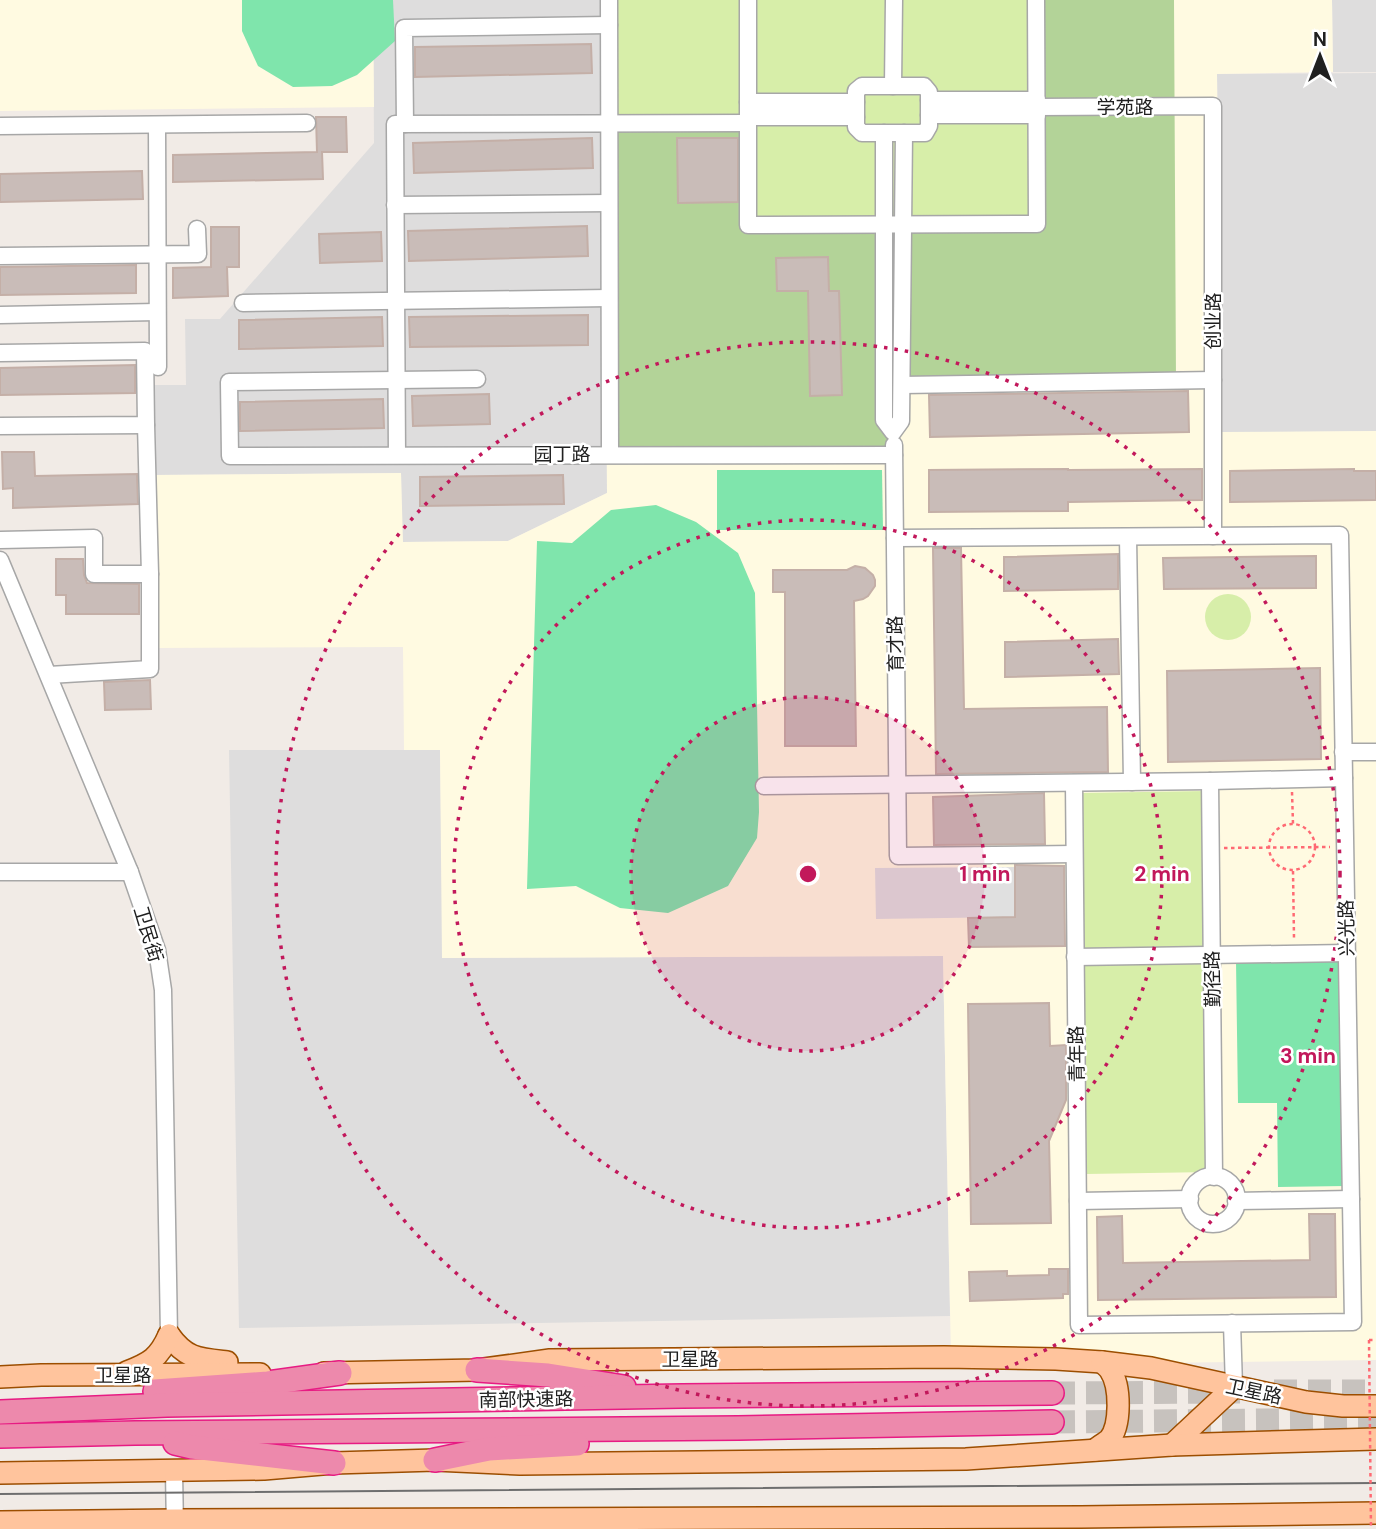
<svg xmlns="http://www.w3.org/2000/svg" width="1376" height="1529" font-family="'DM Sans','Noto Sans SC',sans-serif">
<rect width="100%" height="100%" fill="#f1ebe6"/>
<!-- residential -->
<g fill="#dedddd">
<path d="M373,0H604L607,493L508,541L402,542L401,473L153,475L152,385H186L185,319H220L374,143Z"/>
<path d="M1332,0H1376V72H1333Z"/>
<path d="M1376,73V431L1221,433L1217,74Z"/>
<path d="M229,750H440L443,958L943,956L950,1316L239,1328Z"/>
</g>
<!-- education -->
<g fill="#fffae1">
<path d="M0,0H373L374,107L0,111Z"/>
<path d="M604,0H1332L1333,72L1217,74L1221,432L1376,431V1360L1076,1364L951,1359L943,956L442,958L440,750H404L403,647L154,648L153,475L401,473L403,542L508,541L607,493Z"/>
</g>
<!-- grass -->
<g fill="#d7eea9">
<path d="M609,0H1036L1037,224L748,225L609,124Z"/>
<circle cx="1228" cy="617" r="23"/>
<path d="M1206,791L1211,1172L1086,1174L1082,793Z"/>
</g>
<!-- forest -->
<path fill="#b3d398" d="M1036,0H1174L1176,381L902,385L894,455L610,454L609,124L748,123V225L1037,224Z"/>
<!-- pitch -->
<g fill="#7fe5ac">
<path d="M242,0H393L395,41L357,75L332,86L293,87L258,66L242,31Z"/>
<path d="M717,470H882L883,530H717Z"/>
<path d="M656,505L696,522L738,553L755,593L759,812L757,838L728,886L668,913L620,908L576,886L527,889L537,541L572,543L611,510Z"/>
<path d="M1342,959L1345,1186L1278,1187L1277,1103H1238L1236,961Z"/>
</g>
<!-- parking -->
<path fill="#e0e0e0" d="M1015,867V917L876,919L875,868Z"/>
<!-- building -->
<g fill="#c9bcb8" stroke="#c4afa7" stroke-width="2">
<path d="M591,44L592,73L415,77V47Z"/>
<path d="M316,117H346L347,152H322L323,179L173,182V155L317,152Z"/>
<path d="M592,138L593,168L414,173L413,143Z"/>
<path d="M677,138H738V202L678,203Z"/>
<path d="M142,171L143,199L0,202V174Z"/>
<path d="M587,226L588,256L409,261L408,231Z"/>
<path d="M211,227H239V267H227L228,296L173,298V268L211,267Z"/>
<path d="M381,232L382,261L320,263L319,234Z"/>
<path d="M828,257L829,291H839L842,395L810,396L808,291H777L776,258Z"/>
<path d="M136,265V293L0,295V267Z"/>
<path d="M588,315V345L410,347L409,317Z"/>
<path d="M382,317L383,346L239,349V320Z"/>
<path d="M135,365V393L0,395V368Z"/>
<path d="M1188,391L1189,432L930,437L929,395Z"/>
<path d="M489,394L490,424L413,426L412,396Z"/>
<path d="M383,399L384,428L240,431V402Z"/>
<path d="M2,452H34L35,476L137,474L138,504L13,508V488L3,489Z"/>
<path d="M1068,469V470L1202,469V500L1068,502V511L929,512V470Z"/>
<path d="M1354,469V471H1376V500L1230,502V471Z"/>
<path d="M563,475L564,504L420,506V477Z"/>
<path d="M933,548H961L964,709L1107,707L1108,772L936,774Z"/>
<path d="M1118,554V589L1004,591V557Z"/>
<path d="M1316,556V588L1164,589L1163,558Z"/>
<path d="M56,559H83L84,575L87,583L139,584V614H66V595H56Z"/>
<path d="M855,566L865,568L873,575L875,580V586L868,596L863,599L854,601L856,746H785V592H773V570H847Z"/>
<path d="M1118,639L1119,674L1005,677V642Z"/>
<path d="M1320,668L1321,759L1168,762L1167,671Z"/>
<path d="M150,680L151,709L105,710L104,682Z"/>
<path d="M1044,793L1045,844L934,845L933,797Z"/>
<path d="M1015,865L1064,866L1065,946L969,947L968,918L1015,917Z"/>
<path d="M1049,1003L1050,1046L1066,1045V1100L1049,1141L1051,1223L971,1224L968,1004Z"/>
<path d="M1309,1214H1335L1336,1297L1098,1300L1097,1217L1122,1216L1123,1263L1310,1260Z"/>
<path d="M1049,1269H1068V1294H1063V1298L970,1301L969,1272L1007,1271V1276L1049,1275Z"/>
</g>
<g fill="none" stroke-linecap="round" stroke-linejoin="round">
<!-- highway-tunnel -->
<g stroke="#c7c2be" stroke-width="23" stroke-dasharray="23 11" stroke-linecap="butt">
<path d="M1274,1391H1376"/>
<path d="M1052,1393L1240,1392"/>
<path d="M1052,1422L1376,1419"/>
</g>
<!-- minor casing -->
<g stroke="#a7a7a7" stroke-width="19">
<g id="minor">
<path d="M609,0L610,454"/>
<path d="M748,0V225L1037,224L1036,0"/>
<path d="M862,86H924L929,92V126L925,133H862L856,127V91Z"/>
<path d="M893,86L894,0"/>
<path d="M929,100H1037"/>
<path d="M748,102H856"/>
<path d="M1037,107L1213,106V536"/>
<path d="M929,115H1037"/>
<path d="M748,117H856"/>
<path d="M405,124L404,28L609,25"/>
<path d="M157,125L158,367"/>
<path d="M0,126L307,123"/>
<path d="M884,133V420L893,432L901,421L904,133"/>
<path d="M395,205L609,203"/>
<path d="M0,256L198,254L197,229"/>
<path d="M243,303L609,298"/>
<path d="M0,315L157,312"/>
<path d="M0,353L145,351L146,425L0,426"/>
<path d="M477,379L229,382L230,456L894,455"/>
<path d="M902,385L1213,380"/>
<path d="M146,425L150,574"/>
<path d="M894,445L898,856L1074,854"/>
<path d="M397,455L395,124L748,123"/>
<path d="M1128,537L1132,782"/>
<path d="M895,538L1340,535L1353,1322L1079,1325L1074,783"/>
<path d="M0,540L94,538V574H150V669L49,675"/>
<path d="M0,560L130,872L157,950L163,990L169,1335"/>
<path d="M1343,752H1376"/>
<path d="M1210,781L1214,1177"/>
<path d="M764,786L1210,781L1344,778"/>
<path d="M0,872H130"/>
<path d="M1075,957L1347,953"/>
<circle cx="1213" cy="1200" r="24"/>
<path d="M1078,1201L1190,1199"/>
<path d="M1236,1201L1351,1199"/>
<path d="M1232,1323L1234,1387"/>
<path d="M174,1472L175,1529"/>
</g>
</g>
<!-- major casing -->
<g stroke="#9c4e00" stroke-width="24">
<g id="major">
<path d="M169,1335C186,1359 199,1359 227,1362"/>
<path d="M127,1372C150,1363 159,1358 169,1335"/>
<path d="M324,1373L477,1370L550,1360L944,1357L1056,1359L1102,1362L1151,1368L1306,1402L1343,1406H1376"/>
<path d="M0,1377L41,1375L260,1374"/>
<path d="M1172,1445L1234,1387"/>
<path d="M1095,1450C1099,1446 1105,1443 1109,1440C1121,1426 1121,1386 1110,1370C1108,1367 1105,1365 1102,1362"/>
<path d="M0,1473L264,1469L334,1463L435,1460L520,1464L966,1459L1172,1445L1376,1439"/>
<path d="M0,1522L175,1520L1081,1517L1376,1513"/>
</g>
</g>
<!-- highway casing -->
<g stroke="#e71b83" stroke-width="26">
<g id="highway">
<path d="M477,1370L548,1375L624,1387"/>
<path d="M155,1391L268,1383L340,1373"/>
<path d="M0,1412L167,1405L682,1396L1052,1393"/>
<path d="M0,1436L135,1433L738,1428L1052,1422"/>
<path d="M175,1443L192,1447L334,1463"/>
<path d="M435,1460L489,1449L577,1444"/>
</g>
</g>
<!-- path -->
<g stroke="#ff6973" stroke-width="2.5" stroke-dasharray="3.5 3.5" stroke-linecap="butt">
<path d="M1292,792L1293,824"/>
<circle cx="1292" cy="847" r="23"/>
<path d="M1224,848L1330,847"/>
<path d="M1293,871L1294,938"/>
<path d="M1369,1340H1376"/>
</g>
<!-- minor -->
<use href="#minor" stroke="#fff" stroke-width="16"/>
<!-- major -->
<use href="#major" stroke="#ffc49d" stroke-width="21"/>
<!-- highway -->
<use href="#highway" stroke="#ed89ac" stroke-width="23"/>
<!-- tram -->
<path stroke="#6e6e6e" stroke-width="2" d="M0,1494L1376,1483"/>
<!-- path-bridge -->
<path stroke="#ff6973" stroke-width="2.5" stroke-dasharray="3.5 3.5" stroke-linecap="butt" d="M1369,1340L1371,1529"/>
</g>
<!-- distance rings -->
<circle cx="808" cy="874" r="177" fill="#c2185b" fill-opacity=".12"/>
<g fill="none" stroke="#c2185b" stroke-width="3.5" stroke-dasharray="3.5 7">
<circle cx="808" cy="874" r="177"/>
<circle cx="808" cy="874" r="354"/>
<circle cx="808" cy="874" r="532"/>
</g>
<g text-anchor="middle" stroke-width="5" stroke-linejoin="round" paint-order="stroke">
<!-- street labels -->
<g font-size="19" fill="#202020" stroke="#fff">
<text x="1125" y="114">学苑路</text>
<text transform="translate(1213 321) rotate(-90)" y="7">创业路</text>
<text x="562" y="461">园丁路</text>
<text transform="translate(895 644) rotate(-91)" y="7">育才路</text>
<text transform="translate(1346 928) rotate(-91)" y="7">兴光路</text>
<text transform="translate(149 934) rotate(73)" y="7">卫民街</text>
<text transform="translate(1212 979) rotate(-91)" y="7">勤径路</text>
<text transform="translate(1076 1054) rotate(-91)" y="7">青年路</text>
<text x="690" y="1366">卫星路</text>
<text x="123" y="1382">卫星路</text>
<text transform="translate(1254 1391) rotate(12)" y="7">卫星路</text>
<text transform="translate(526 1399) rotate(-1)" y="7">南部快速路</text>
</g>
</g>
<circle cx="808" cy="874" r="10" fill="#c2185b" stroke="#fff" stroke-width="3.5"/>
<g font-size="21" text-anchor="middle" font-weight="bold" fill="#c2185b" stroke="#fff" stroke-width="5" stroke-linejoin="round" paint-order="stroke">
<text x="985" y="881">1 min</text>
<text x="1162" y="881">2 min</text>
<text x="1308" y="1063">3 min</text>
</g>
<!-- north arrow -->
<g transform="translate(1320 56)" stroke="#ffffff" stroke-width="5" paint-order="stroke">
<path d="M0-5L12 26L0 18L-12 26Z" fill="#202020"/>
<text y="-10" font-size="19" font-weight="bold" text-anchor="middle" fill="#202020">N</text>
</g>
</svg>
